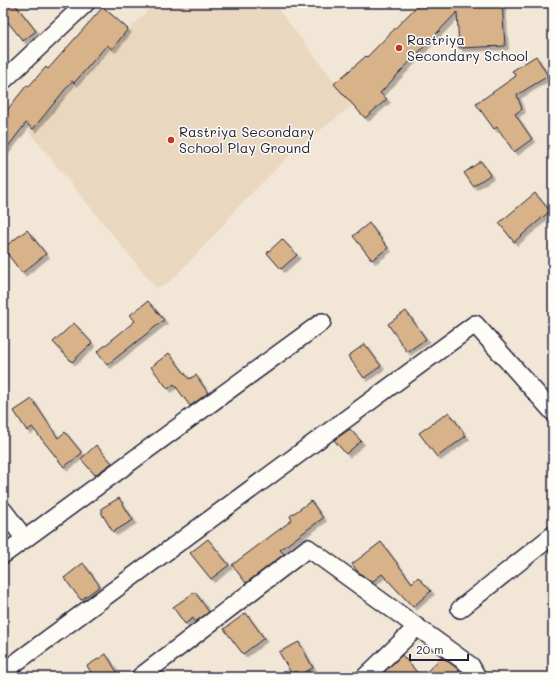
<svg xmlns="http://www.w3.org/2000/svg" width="556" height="680" font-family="Mali,sans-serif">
<defs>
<filter id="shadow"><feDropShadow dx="3.5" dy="3.5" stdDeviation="0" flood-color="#0004"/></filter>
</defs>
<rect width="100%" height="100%" fill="#f2e6d6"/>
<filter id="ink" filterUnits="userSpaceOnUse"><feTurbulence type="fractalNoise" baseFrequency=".025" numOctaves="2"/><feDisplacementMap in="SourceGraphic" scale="8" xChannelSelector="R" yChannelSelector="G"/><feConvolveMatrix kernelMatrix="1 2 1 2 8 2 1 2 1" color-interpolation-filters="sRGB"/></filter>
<g filter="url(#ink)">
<!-- built -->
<path fill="#ead7bf" d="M155,3H273L353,105L297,148L235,210L221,228L175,277L165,285L156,288L29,132Z"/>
<!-- building -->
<g fill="#d8b389" stroke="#22223b" filter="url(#shadow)">
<path d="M3,3H14L36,31L23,41L3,16Z"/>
<path d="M420,3H502L505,46L459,48L457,12L380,93L387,99L365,118L334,84L366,56L367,57Z"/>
<path d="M103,7L128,29L112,49L107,45L74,83L72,81L33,129L26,123L3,153V115L27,85L29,86L46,67L48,69Z"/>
<path d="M536,56L548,76L517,95L522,109L515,114L532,139L514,152L497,127L494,129L476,104L516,76L512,71Z"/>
<path d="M481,161L490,175L473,186L464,173Z"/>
<path d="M535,193L550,211L514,242L499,223Z"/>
<path d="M369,223L388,248L372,260L353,236Z"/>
<path d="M27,230L46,254L22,273L3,248Z"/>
<path d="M282,239L297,255L281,269L267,253Z"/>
<path d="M148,301L164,320L107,365L97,352L135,321L130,315Z"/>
<path d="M406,311L426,339L407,352L388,324Z"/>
<path d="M74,323L92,343L72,362L53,342Z"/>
<path d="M365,344L381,366L364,378L348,356Z"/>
<path d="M169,353L189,379L196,375L208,393L190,406L174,384L168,389L151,367Z"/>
<path d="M32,399L58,438L65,432L82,453L64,467L32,427L27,431L14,411Z"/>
<path d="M449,412L466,436L437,457L419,433Z"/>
<path d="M350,429L361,441L346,454L334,440Z"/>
<path d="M96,445L112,463L95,475L81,459Z"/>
<path d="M119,498L133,520L113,532L102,514V508Z"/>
<path d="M311,501L323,518L280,550L284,554L246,583L232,565L292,520L290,516Z"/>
<path d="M208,539L229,565L211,579L190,553Z"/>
<path d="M381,542L412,583L418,577L431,591L413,607L382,574L372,582L358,572L352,564Z"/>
<path d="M83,563L100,586L81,600L64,578Z"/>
<path d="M195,592L209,612L195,622L193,618L185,624L173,607Z"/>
<path d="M246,613L264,638L243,654L224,629Z"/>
<path d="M299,642L313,668L299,675L297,671L291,673L279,652Z"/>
<path d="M106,654L120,677H94L87,666Z"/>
<path d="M402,655L421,677L442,657L458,669L466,677H379Z"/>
</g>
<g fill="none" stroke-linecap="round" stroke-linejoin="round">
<!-- minor casing -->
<g stroke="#22223b" stroke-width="20">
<g id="minor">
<path d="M3,81L86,3"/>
<path d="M3,510L25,539"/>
<path d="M3,555L322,322"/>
<path d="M460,609L553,535"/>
<path d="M3,672L475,324L553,412"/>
<path d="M140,677L308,548L471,666L477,677"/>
<path d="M365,677L417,627"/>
</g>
</g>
<!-- minor -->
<use href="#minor" stroke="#fdfcf7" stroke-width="17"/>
</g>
</g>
<!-- markers -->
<g fill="#c8321e" stroke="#fdfcf7" stroke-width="1.5">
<circle cx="399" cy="48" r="4"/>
<circle cx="171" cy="140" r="4"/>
</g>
<g text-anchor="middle" stroke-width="3" stroke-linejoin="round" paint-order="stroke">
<!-- poi labels -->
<g font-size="14" fill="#22223b" stroke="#fdfcf7" text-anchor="start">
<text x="407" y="45">Rastriya<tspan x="407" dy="16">Secondary School</tspan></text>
<text x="179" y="137">Rastriya Secondary<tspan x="179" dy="16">School Play Ground</tspan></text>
</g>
</g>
<!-- margin -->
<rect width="556" height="680" fill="none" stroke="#fdfcf7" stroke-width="16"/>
<rect x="8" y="8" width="540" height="664" fill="none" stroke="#22223b" stroke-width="1.5" filter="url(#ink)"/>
<!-- scale -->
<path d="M410 654v6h58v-6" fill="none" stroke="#22223b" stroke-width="2"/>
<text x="416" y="654" font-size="12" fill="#22223b" stroke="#fdfcf7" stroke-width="3" paint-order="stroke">20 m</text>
</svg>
